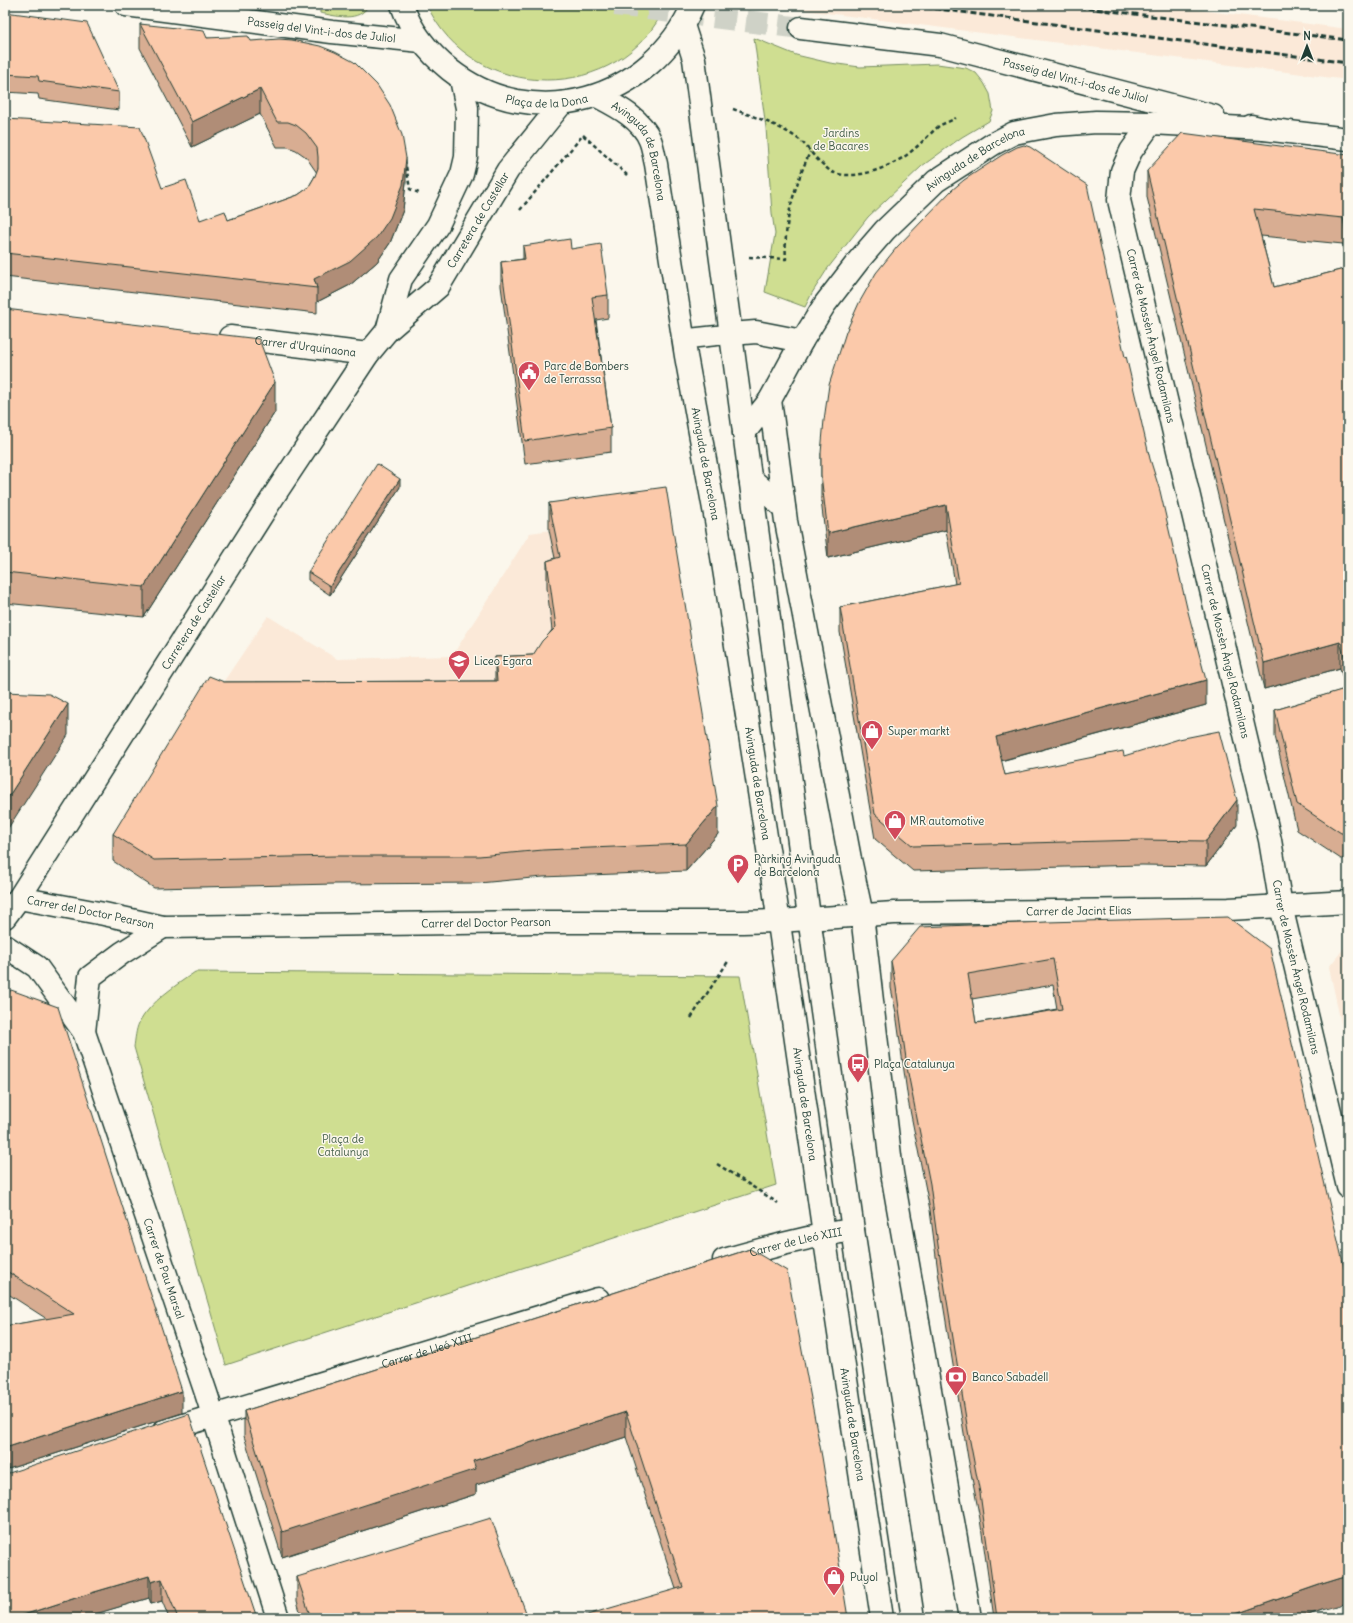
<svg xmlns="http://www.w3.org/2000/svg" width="1353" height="1623" font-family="Delius,sans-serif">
<rect width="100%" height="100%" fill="#fbf7ec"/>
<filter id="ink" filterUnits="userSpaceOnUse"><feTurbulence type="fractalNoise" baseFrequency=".025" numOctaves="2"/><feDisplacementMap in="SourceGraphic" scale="8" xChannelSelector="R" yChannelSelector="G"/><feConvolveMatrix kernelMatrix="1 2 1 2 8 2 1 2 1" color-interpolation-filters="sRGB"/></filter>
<g filter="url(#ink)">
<!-- built -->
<g fill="#fbe9d8">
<path d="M764,5H1161L1348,29V80Z"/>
<path d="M666,514L718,834L686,871L617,875L588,708L209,703L268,616L337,659L452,656L530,533Z"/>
<path d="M1348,943V1056L1329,967Z"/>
</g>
<!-- green -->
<g fill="#cfde91" stroke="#778e62">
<path d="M320,5H369C359,23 336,16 320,13Z"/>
<path d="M427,5H666C621,106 472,104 427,5Z"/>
<path d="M754,38L796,55L830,63L860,67L937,64L966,68L976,73L984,83L990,94L993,111L989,121L962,137L922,166L868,217L828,268L812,293L805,307L765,292L775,234L772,213L766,128Z"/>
<path d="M195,972L740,976L776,1185L226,1365L134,1047C135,1040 136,1029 139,1023C151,1001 175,986 195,972Z"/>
</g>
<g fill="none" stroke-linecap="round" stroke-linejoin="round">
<!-- secondary-tunnel -->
<path stroke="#cfd2c7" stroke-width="22" stroke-dasharray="22 11" stroke-linecap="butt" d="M615,5L801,28"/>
<!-- lane casing -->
<g stroke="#1f3d34" stroke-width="22">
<path id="lane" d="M684,339L731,334"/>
</g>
<!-- street casing -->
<g stroke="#1f3d34" stroke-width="25">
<g id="street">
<path id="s1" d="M1151,123L1131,151L1122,171L1119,200L1270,840L1281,906L1348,1187"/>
<path d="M731,334L756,332L802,341"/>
<path id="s2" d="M230,337L368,354"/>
<path d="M770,400L786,521L850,859L862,915L892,1173L970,1618"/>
<path d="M750,478L784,508"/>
<path id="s3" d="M19,898L104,914L163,927L533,922H742L779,921L894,913L1229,909L1348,902"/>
<path id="s4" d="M5,946L37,967L84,1032L206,1393L278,1618"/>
<path d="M84,1032L90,977L122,953L163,927"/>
<path id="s5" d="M724,1260C767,1248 809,1236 853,1230"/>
<path id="s6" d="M164,1431L598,1299"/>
</g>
</g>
<!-- secondary casing -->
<g stroke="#1f3d34" stroke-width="25">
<g id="secondary">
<path id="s7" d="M126,5L332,32L421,41"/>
<path id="s8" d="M402,5C411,31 429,53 450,70C534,136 651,100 693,5"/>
<path d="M683,25L694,59L817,976L853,1230L913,1618"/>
<path id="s9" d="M801,28L940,45L1213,116"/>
<path id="s10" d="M597,96C616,106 641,118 650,140C653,147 654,156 656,164L686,356L718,531L771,868L824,1234L882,1618"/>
<path d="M1251,126L1264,129L1348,139"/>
<path d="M387,331L401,279L438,225L462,174L466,157L467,108L461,79"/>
<path id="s11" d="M744,433L770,400L802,341L825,304L859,260L885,230L936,181L993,144L1014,133L1029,130L1056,125L1096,122L1151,123L1264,129"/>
<path id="s12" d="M5,917L19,898L275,494L368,354L387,331L438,287L508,170L562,103"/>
</g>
</g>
<!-- path -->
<g stroke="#1f3d34" stroke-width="2.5" stroke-dasharray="4 3" stroke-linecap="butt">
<path d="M733,109C755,117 777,124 797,138C806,144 812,155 820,162C824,165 828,170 832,172C852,180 879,171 897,161C914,152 925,138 939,126C944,123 951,121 956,118"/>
<path d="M405,160L410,189L421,194"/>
<path d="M520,210L583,135L627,175"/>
<path d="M749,257L786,259C783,222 795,185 810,152"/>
<path d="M691,1018L729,960"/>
<path d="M717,1164L778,1203"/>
</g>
<!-- lane -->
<use href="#lane" stroke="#fbf7ec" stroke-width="19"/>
<!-- street -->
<use href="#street" stroke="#fbf7ec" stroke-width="22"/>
<!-- secondary -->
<use href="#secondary" stroke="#fbf7ec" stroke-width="22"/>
<!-- rail -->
<g stroke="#1f3d34" stroke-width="3" stroke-dasharray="6 3" stroke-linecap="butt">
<path d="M908,5L1348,63"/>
<path d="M1061,5L1348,40"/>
</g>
</g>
<!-- wall -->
<g fill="#d8ad92" stroke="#1f3d34" fill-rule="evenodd">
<path d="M5,12L119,92V110L39,99L38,94L5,92Z"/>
<path d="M140,24L207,38L251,41L406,182L403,210L390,243L377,262L350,285L317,302V313L5,277V119L162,188L200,220H228L298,195L308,188L315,176L317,173L306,157L296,150L288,147H277L260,114L192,147L140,48Z"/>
<path d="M1348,155V858L1341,859L1297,830L1275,736V710L1346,689L1340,668L1264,689L1147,197V171ZM1261,236L1343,244L1348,268L1274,287Z"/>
<path d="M523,246L571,249L608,295V318L596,320L611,428V452L525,464L501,286V262L523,259Z"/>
<path d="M5,309L275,412L144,617L5,603Z"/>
<path d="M1125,357L1206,705L1001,761L1005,775L1124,756L1237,825L1206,866L1142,865L913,871L875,839L840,632V607L955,584L946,530L828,558L821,500V453Z"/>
<path d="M400,487L330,595L308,580V572Z"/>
<path d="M549,503L718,834L686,871L543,877L479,883L335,884L154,888L113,861V834L224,682L495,681V657L533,655L552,630L547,588V561L555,558L549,530Z"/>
<path d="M1047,922L1322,1610L1300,1618H994L980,1519L968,1458L938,1272L930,1210L908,1100L896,1013L891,988V961ZM1053,985L1057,1009L976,1023L972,999Z"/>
<path d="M5,998L182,1413L5,1470V1326L47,1319L5,1292Z"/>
<path d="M750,1249L848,1618L676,1589L626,1437L476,1485V1494L282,1557L244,1436V1411L368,1372Z"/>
<path d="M5,1473L257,1618H169L162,1601L151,1604L149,1598L91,1615Z"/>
<path d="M297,1577L528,1618H302L297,1601Z"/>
</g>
<!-- shaded-wall -->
<g fill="#b08d77" stroke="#1f3d34">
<path d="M260,89V114L192,147V122Z"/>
<path d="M406,158V182L403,210L390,243L377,262L350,285L317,302V288L314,279Z"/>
<path d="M275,382V412L144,617V587Z"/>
<path d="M400,479V487L330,595V586Z"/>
<path d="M946,505V530L828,558V533Z"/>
<path d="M1340,642V668L1264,689V663Z"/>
<path d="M1206,680V705L996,762V737Z"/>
<path d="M68,704V735L5,833V802Z"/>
<path d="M1237,800V825L1206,866V841Z"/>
<path d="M718,806V834L686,871V844Z"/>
<path d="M182,1391V1413L5,1470V1448Z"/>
<path d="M626,1412V1437L476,1485V1494L282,1557V1532L473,1461Z"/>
<path d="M149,1576V1598L82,1618H14L91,1593Z"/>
<path d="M1348,1576V1603L1322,1610L1300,1618H1227V1617L1322,1584Z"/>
<path d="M162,1579V1601L151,1604V1582Z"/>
</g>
<!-- building -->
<g fill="#fbc9aa" stroke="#1f3d34" fill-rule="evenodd">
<path d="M5,12L87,23L119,92L39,81L38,76L5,74Z"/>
<path d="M140,24L204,31L207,38L248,36L251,41L279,39L292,40L320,46L335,52L354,62L377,85L390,105L402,135L406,158L403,185L390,218L377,237L350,261L314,279L317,288L5,253V119L140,127L162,188L186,180L200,220L225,211L228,220L298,195L308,188L315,176L318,168V157L317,148L306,133L296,125L288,122H277L260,89L192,122Z"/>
<path d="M1182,133L1348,155V243L1343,218L1254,209L1274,287L1348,268V670L1340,642L1264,663L1147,171Z"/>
<path d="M1024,145L1030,147L1087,185L1125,357L1126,356L1150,459L1160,491L1187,608L1206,680L996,737L1005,775L1123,751L1124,756L1179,739L1219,731L1237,800L1206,841L1142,840L913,846L875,814L840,607L959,583L946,505L828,533L821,475V453L824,420L829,385L846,332L859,303L876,273L897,247L952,190L964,180L1002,155L1017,147Z"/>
<path d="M570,239L571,249L601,244L608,295L592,297L611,428L525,441L501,262L525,259L523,246Z"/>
<path d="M5,309L259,339L275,382L144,587L5,572Z"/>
<path d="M377,464L400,479L330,586L308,572Z"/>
<path d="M666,487L718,806L686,844L543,850L479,856H335L154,860L113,834L209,676L224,682L497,681L495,657L533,655L542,641L556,627L547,561L560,557L549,503Z"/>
<path d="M1348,688V833H1341L1297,804L1275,710Z"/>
<path d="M5,692L49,694L68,704L5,802Z"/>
<path d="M1228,917L1270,949L1348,1284V1576L1322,1584L1227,1617L1228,1618H997L980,1493L968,1431L938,1245L930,1184L908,1073L896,987L891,961L920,927L1047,922ZM1053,959L1062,1009L976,1023L968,974Z"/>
<path d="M11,990L58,1007L182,1391L5,1448V1326L74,1314L5,1270V998Z"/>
<path d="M750,1249L787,1271L822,1457L848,1618H578L600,1611L683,1587L626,1412L473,1461L476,1469L282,1532L244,1411L368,1372Z"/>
<path d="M189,1414L257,1618H178L162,1579L151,1582L149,1576L91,1593L14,1618H5V1473H9Z"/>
<path d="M491,1518L528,1618H311L297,1577Z"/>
</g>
</g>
<!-- icons -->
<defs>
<g id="civic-pin" transform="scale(1.15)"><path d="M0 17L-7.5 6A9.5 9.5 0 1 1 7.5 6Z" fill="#d1495b" stroke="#fbf7ec"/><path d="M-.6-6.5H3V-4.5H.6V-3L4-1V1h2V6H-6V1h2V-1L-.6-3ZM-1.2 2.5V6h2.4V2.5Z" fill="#fff"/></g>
<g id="school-pin" transform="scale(1.15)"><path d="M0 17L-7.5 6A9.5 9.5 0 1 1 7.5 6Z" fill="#d1495b" stroke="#fbf7ec"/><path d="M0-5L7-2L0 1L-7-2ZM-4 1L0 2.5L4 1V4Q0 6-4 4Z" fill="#fff"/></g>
<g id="shop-pin" transform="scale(1.15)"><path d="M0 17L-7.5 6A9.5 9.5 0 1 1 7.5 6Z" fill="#d1495b" stroke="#fbf7ec"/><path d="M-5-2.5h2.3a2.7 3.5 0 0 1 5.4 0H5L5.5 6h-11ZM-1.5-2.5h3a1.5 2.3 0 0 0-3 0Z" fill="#fff"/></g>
<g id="parking-pin" transform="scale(1.15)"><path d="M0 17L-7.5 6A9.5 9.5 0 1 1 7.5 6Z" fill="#d1495b" stroke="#fbf7ec"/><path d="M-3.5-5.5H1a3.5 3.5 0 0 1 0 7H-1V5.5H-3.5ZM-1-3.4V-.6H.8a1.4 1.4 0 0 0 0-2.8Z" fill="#fff"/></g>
<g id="bus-pin" transform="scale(1.15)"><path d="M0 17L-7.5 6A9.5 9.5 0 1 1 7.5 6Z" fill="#d1495b" stroke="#fbf7ec"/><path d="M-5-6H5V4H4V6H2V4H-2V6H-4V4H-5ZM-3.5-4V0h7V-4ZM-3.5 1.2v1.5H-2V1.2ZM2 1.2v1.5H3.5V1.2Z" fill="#fff"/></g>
<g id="bank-pin" transform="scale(1.15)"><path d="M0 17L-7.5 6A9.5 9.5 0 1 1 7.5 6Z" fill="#d1495b" stroke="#fbf7ec"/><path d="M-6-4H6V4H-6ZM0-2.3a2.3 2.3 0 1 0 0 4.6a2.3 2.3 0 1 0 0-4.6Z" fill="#fff"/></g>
</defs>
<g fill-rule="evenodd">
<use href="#civic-pin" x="529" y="372"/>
<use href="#school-pin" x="459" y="661"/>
<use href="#shop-pin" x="872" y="731"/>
<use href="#shop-pin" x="895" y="821"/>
<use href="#parking-pin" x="738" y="865"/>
<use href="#bus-pin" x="858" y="1064"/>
<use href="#bank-pin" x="956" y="1377"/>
<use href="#shop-pin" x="834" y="1577"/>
</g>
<g text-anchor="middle" stroke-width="3" stroke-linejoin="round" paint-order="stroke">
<!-- street labels -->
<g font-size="11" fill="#1f3d34" stroke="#fbf7ec">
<text dy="4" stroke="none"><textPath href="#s7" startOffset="197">Passeig del Vint-i-dos de Juliol</textPath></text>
<text dy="4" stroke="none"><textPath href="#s9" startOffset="280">Passeig del Vint-i-dos de Juliol</textPath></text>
<text dy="4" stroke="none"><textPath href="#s8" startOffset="186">Plaça de la Dona</textPath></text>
<text dy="4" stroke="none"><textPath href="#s10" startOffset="75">Avinguda de Barcelona</textPath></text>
<text dy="4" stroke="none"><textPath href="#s11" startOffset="364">Avinguda de Barcelona</textPath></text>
<text dy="4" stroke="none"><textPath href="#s12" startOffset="845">Carretera de Castellar</textPath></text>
<text dy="4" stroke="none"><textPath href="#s1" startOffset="225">Carrer de Mossèn Àngel Rodamilans</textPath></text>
<text dy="4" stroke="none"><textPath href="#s2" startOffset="76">Carrer d'Urquinaona</textPath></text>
<text dy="4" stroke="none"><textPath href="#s10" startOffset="399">Avinguda de Barcelona</textPath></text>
<text dy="4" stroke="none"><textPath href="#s12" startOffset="350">Carretera de Castellar</textPath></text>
<text dy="4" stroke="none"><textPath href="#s1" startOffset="549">Carrer de Mossèn Àngel Rodamilans</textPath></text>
<text dy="4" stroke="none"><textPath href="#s10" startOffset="723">Avinguda de Barcelona</textPath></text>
<text dy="4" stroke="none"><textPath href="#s3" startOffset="1063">Carrer de Jacint Elias</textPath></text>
<text dy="4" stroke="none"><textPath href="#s3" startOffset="73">Carrer del Doctor Pearson</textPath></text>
<text dy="4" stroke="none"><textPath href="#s3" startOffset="470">Carrer del Doctor Pearson</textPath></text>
<text dy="4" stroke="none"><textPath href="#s1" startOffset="873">Carrer de Mossèn Àngel Rodamilans</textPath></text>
<text dy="4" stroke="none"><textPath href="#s10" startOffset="1047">Avinguda de Barcelona</textPath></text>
<text dy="4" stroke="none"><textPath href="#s5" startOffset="74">Carrer de Lleó XIII</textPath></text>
<text dy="4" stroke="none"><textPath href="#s4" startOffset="368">Carrer de Pau Marsal</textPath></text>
<text dy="4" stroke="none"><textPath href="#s6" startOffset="275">Carrer de Lleó XIII</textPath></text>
<text dy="4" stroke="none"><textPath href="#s10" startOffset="1371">Avinguda de Barcelona</textPath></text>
</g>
<!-- park labels -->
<g font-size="11" fill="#425d47" stroke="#fbf7ec">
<text x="841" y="137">Jardins<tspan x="841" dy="13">de Bacares</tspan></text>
<text x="343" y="1143">Plaça de<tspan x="343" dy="13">Catalunya</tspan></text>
</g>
<!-- poi labels -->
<g font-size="11" fill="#1f3d34" stroke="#fbf7ec" text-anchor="start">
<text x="544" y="370">Parc de Bombers<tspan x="544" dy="13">de Terrassa</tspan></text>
<text x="474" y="665">Liceo Egara</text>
<text x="888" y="735">Super markt</text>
<text x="910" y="825">MR automotive</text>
<text x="754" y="863">Pàrking Avinguda<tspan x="754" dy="13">de Barcelona</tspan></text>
<text x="874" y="1068">Plaça Catalunya</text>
<text x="972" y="1381">Banco Sabadell</text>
<text x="850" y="1581">Puyol</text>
</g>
</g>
<!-- margin -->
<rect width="1353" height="1623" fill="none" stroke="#fbf7ec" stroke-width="20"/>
<rect x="10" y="10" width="1333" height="1603" fill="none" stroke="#1f3d34" stroke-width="1.5" filter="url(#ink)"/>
<!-- north arrow -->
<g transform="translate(1307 46)" stroke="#fbf7ec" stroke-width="3" paint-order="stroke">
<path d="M0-3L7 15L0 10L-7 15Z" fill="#1f3d34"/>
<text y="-6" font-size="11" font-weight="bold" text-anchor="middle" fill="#1f3d34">N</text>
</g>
</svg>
